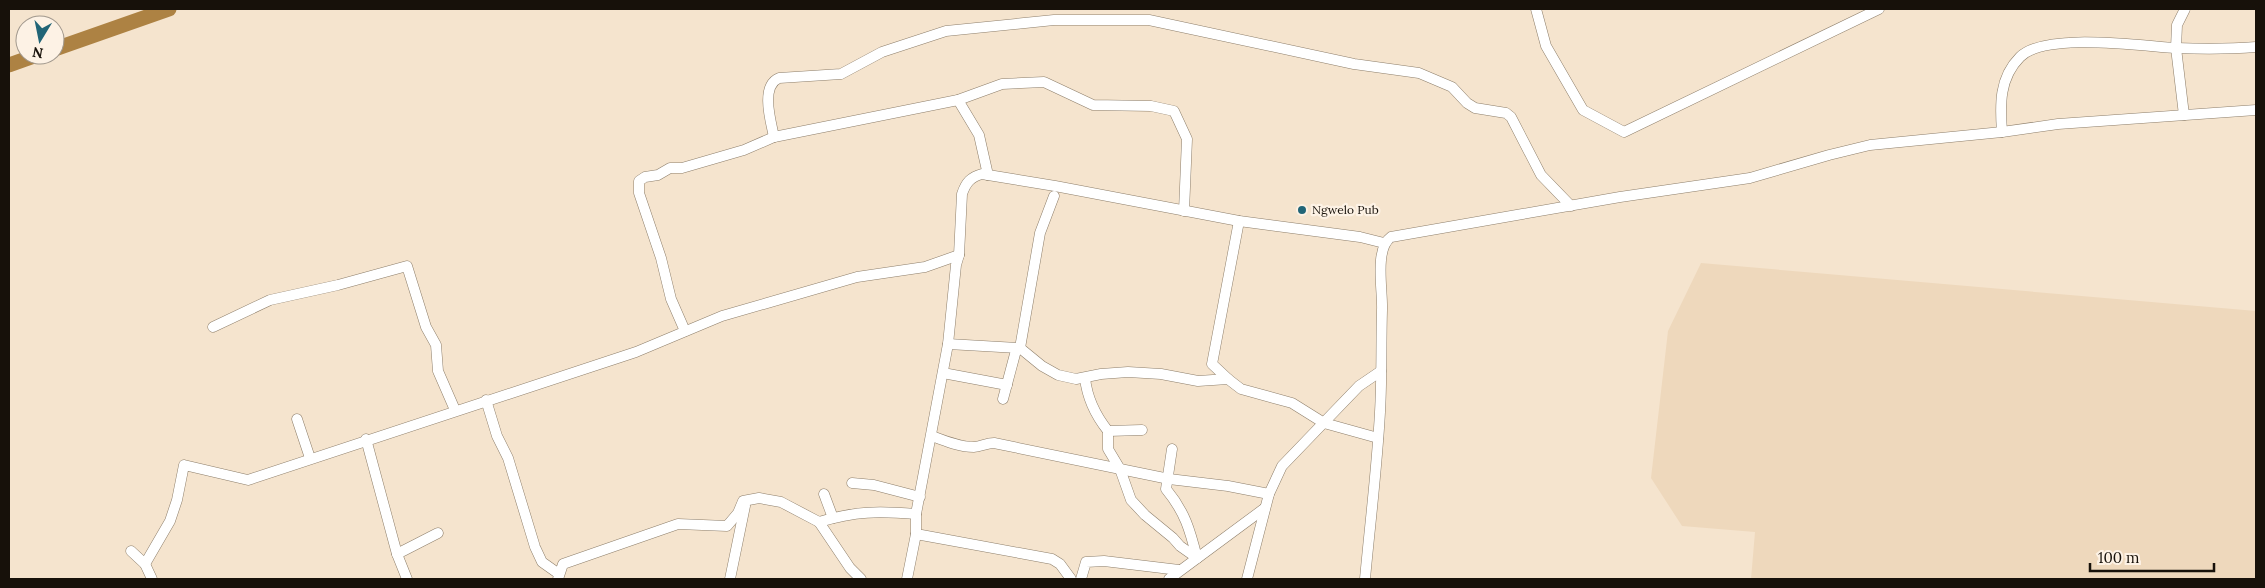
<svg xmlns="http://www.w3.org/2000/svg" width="2265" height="588" font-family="Lora,serif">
<rect width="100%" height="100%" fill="#f5e4ce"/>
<!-- built -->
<path fill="#eed8bc" d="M1701,263L2256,311V579H1751L1755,532L1682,526L1651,478L1668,331Z"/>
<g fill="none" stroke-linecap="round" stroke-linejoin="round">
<!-- river -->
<g stroke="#ad8243" stroke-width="15">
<path d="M55,49L169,9"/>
<path d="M9,65L37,55"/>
</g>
<!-- minor casing -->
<g stroke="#8d7e6a" stroke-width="11">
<g id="minor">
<path d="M1536,9L1546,46L1583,110L1624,132L1879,9"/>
<path d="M958,100L979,135L988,175"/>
<path d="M2184,115L2176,48L2177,25L2185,9"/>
<path d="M2002,132C2000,105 1999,78 2020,57C2045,32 2141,46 2176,48C2203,49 2230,49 2256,47"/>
<path d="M774,137C771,122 760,86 779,78L841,74L882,52L946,31L1054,20H1149L1354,64L1419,73L1452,87L1467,103L1475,108L1506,113L1511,117L1541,175L1571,206"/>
<path d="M213,327L270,300L338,285L407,266L426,327L436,345L438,371L455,410"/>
<path d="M685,331L671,299L661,258L639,193V181L645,177L658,175L670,168H682L744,150L774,137L958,100L1002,84L1044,82L1093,105L1151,106L1174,111L1187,139L1184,211"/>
<path d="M948,344L1020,348L1042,366L1058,375L1076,379L1101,374L1128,372L1161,374L1198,381L1228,379L1241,389L1292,403L1324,423L1378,438"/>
<path d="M1020,348L1040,233L1054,196"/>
<path d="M943,373L1007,385"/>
<path d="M1085,378C1087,397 1096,416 1108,431V449L1120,469L1131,500L1145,515L1173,538L1180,546L1197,558"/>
<path d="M1228,379L1212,364L1239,221"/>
<path d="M1003,399L1015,354"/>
<path d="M486,400L497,436L508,458L535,547L542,562L559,574"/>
<path d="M297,419L310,458"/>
<path d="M1108,431L1142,430"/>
<path d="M932,436C945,441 960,447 974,447C981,447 986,443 994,443L1169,479L1228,486L1269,494"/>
<path d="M366,439L397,554L407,579"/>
<path d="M1172,449L1166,489C1185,512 1190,530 1197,558"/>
<path d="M852,483L874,485L920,497"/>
<path d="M824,494L833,518"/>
<path d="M819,522C856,511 878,511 916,514"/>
<path d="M916,534L1052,559L1060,564L1071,579"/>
<path d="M131,551L145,564L152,579"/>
<path d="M397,554L438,533"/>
<path d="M145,564L170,521L177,500L184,465L248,480L636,352L722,316L857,277L925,267L959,255"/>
<path d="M558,579L563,564L678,524L727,526L738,513L743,501L759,498L781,502L819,522L850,568L861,579"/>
<path d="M730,579L745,506"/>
<path d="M907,579L916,534V514L948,344L956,265L959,255L962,194C966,182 971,177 982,174L1055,186L1239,221L1360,237L1384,243"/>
<path d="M1081,579L1086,562L1104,561L1179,570"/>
<path d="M1169,579L1265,508"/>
<path d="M1247,579L1269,494L1282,466L1359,386L1381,371"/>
<path d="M1365,579C1370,524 1377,468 1380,412C1382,378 1381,344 1382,310C1383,291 1374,249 1391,237L1620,197L1750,178L1829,155L1870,145L2002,132L2058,124L2256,110"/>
</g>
</g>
<!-- minor -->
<use href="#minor" stroke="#fff" stroke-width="10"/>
</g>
<!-- markers -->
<circle fill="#216577" stroke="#fdf2e5" stroke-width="2" cx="1302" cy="210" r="5"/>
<g text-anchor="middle" stroke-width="4.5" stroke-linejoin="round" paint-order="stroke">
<!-- poi labels -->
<g font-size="12" fill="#17110a" stroke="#fdf2e5" text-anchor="start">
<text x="1312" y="214">Ngwelo Pub</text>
</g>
</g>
<!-- border -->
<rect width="2265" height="588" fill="none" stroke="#17110a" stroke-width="20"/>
<!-- north arrow -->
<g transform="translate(40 40) rotate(190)"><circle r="24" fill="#fdf2e5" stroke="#a1988d"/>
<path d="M0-4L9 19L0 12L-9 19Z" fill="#216577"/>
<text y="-8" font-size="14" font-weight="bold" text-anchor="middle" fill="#17110a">N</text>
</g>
<!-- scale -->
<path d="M2090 563v8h124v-8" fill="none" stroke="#17110a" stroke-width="2.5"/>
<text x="2098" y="563" font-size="15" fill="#17110a" stroke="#fdf2e5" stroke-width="4" paint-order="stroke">100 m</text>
</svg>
